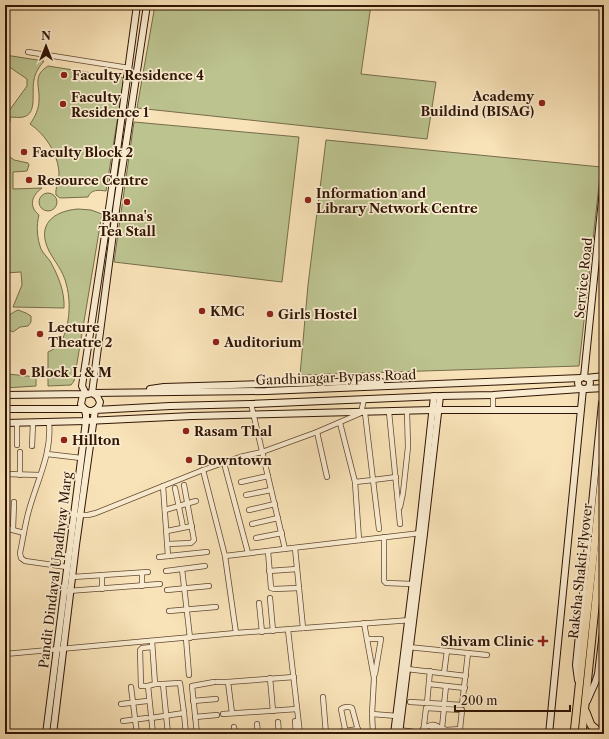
<svg xmlns="http://www.w3.org/2000/svg" width="609" height="739" font-family="'Libre Caslon Text',serif">
<rect width="100%" height="100%" fill="#f8e2b7"/>
<filter id="stains"><feTurbulence type="fractalNoise" baseFrequency=".005" numOctaves="4"/><feColorMatrix values="0 0 0 0 .2 0 0 0 0 .09 0 0 0 0 .02 0 0 0 .5 -.17"/></filter>
<radialGradient id="worn" r=".72"><stop offset=".6" stop-color="#630" stop-opacity="0"/><stop offset="1" stop-color="#630" stop-opacity=".3"/></radialGradient>
<!-- green -->
<g fill="#bcc38f" stroke="#766c4a">
<path d="M155,5H371L361,74L436,82L427,139L137,108Z"/>
<path d="M5,55L44,61C39,67 35,73 34,80C31,91 38,114 23,117C19,118 14,117 10,117V122L5,121V114L6,115L27,86V79L5,64Z"/>
<path d="M48,66L124,78L106,191C99,190 91,189 88,197L60,198L56,195C55,188 59,181 59,173C58,154 46,135 30,124C35,117 39,109 39,100C40,86 32,76 48,66Z"/>
<path d="M134,122L299,137L282,282L114,262Z"/>
<path d="M326,140L601,167L579,366L300,375L308,285Z"/>
<path d="M5,153L14,160L28,163L29,165L27,171L13,172V189L42,188C32,195 28,206 39,215C36,226 37,238 41,249C43,253 47,257 50,261C58,275 65,292 64,308L13,307L22,285L21,272L5,273Z"/>
<circle cx="48" cy="202" r="9"/>
<path d="M78,209L91,210L102,214L74,381L71,385L48,386V352C60,347 64,338 67,326C70,312 70,297 66,283C63,271 55,262 49,251C36,225 53,211 78,209Z"/>
<path d="M18,310L26,313L31,316V322L28,326L20,327L13,332L5,328C5,318 9,314 18,310Z"/>
<path d="M8,374L36,377V386L5,388V385H7Z"/>
</g>
<g fill="none" stroke-linecap="round" stroke-linejoin="round">
<!-- street casing -->
<g stroke="#624832" stroke-width="6">
<g id="street">
<path d="M28,52L129,68"/>
<path d="M251,404L285,549"/>
<path d="M493,410V395"/>
<path d="M389,412L400,524"/>
<path d="M17,423V445"/>
<path d="M49,423C52,453 37,481 29,510C25,524 23,539 20,553L21,558L25,561L67,567"/>
<path d="M340,423L355,482L373,480L365,413"/>
<path d="M317,432L327,477"/>
<path d="M32,446L33,423"/>
<path d="M47,454L81,458"/>
<path d="M224,463L248,553"/>
<path d="M203,470L225,556L236,633L411,620"/>
<path d="M5,474L40,475"/>
<path d="M20,475V452"/>
<path d="M241,482L268,476"/>
<path d="M355,482L359,540"/>
<path d="M163,486L168,556"/>
<path d="M175,488L183,527"/>
<path d="M246,495L271,490"/>
<path d="M400,507L403,493L408,447L407,412"/>
<path d="M165,510L196,501"/>
<path d="M249,510L275,504"/>
<path d="M77,515H88L96,513L203,470L240,457L262,452L317,432L361,413L364,399"/>
<path d="M252,524L278,518"/>
<path d="M5,528L24,533"/>
<path d="M13,529L14,502"/>
<path d="M379,529L373,480L396,477"/>
<path d="M167,531L192,526"/>
<path d="M384,537V581L386,583L413,584"/>
<path d="M256,538L282,533"/>
<path d="M168,544L191,543L194,540L184,485"/>
<path d="M295,548L303,628"/>
<path d="M268,551L271,588L274,589L299,588"/>
<path d="M225,556L421,533"/>
<path d="M159,557L207,552"/>
<path d="M182,569L190,638"/>
<path d="M166,571L205,566"/>
<path d="M269,571L297,569"/>
<path d="M142,573V586"/>
<path d="M102,575V589"/>
<path d="M73,577L148,572"/>
<path d="M167,590L209,586"/>
<path d="M68,591L160,584"/>
<path d="M270,598L273,631"/>
<path d="M259,603L262,632"/>
<path d="M169,611L216,607"/>
<path d="M364,623L374,678L372,714L373,734"/>
<path d="M288,630L300,734"/>
<path d="M186,638L189,675"/>
<path d="M367,639H381L375,674"/>
<path d="M152,641L155,684L148,686L153,734"/>
<path d="M408,647L487,655"/>
<path d="M5,654L236,633"/>
<path d="M407,669L466,676"/>
<path d="M444,673L447,651"/>
<path d="M270,678L273,711"/>
<path d="M217,682H228"/>
<path d="M155,684H163L168,734"/>
<path d="M429,684L465,688"/>
<path d="M148,686H141L140,650L142,648L152,647"/>
<path d="M131,687L137,734"/>
<path d="M323,697L326,734"/>
<path d="M193,701L216,699"/>
<path d="M410,702L462,705L468,653"/>
<path d="M427,703L430,671"/>
<path d="M121,704L147,701"/>
<path d="M444,705L446,686"/>
<path d="M184,713L186,734"/>
<path d="M232,713L228,682L294,677"/>
<path d="M223,714L297,709"/>
<path d="M372,714L397,716"/>
<path d="M195,717L217,715"/>
<path d="M151,718L184,713L180,683L163,684"/>
<path d="M123,721L147,718"/>
<path d="M295,721L296,734"/>
<path d="M278,722L279,734"/>
<path d="M257,724L258,734"/>
<path d="M234,727L235,734"/>
<path d="M431,727L436,728L442,734"/>
<path d="M442,728L444,708"/>
<path d="M399,730L423,733"/>
<path d="M197,734L192,686L214,682"/>
<path d="M327,734L358,729"/>
<path d="M346,734L341,709C343,707 349,706 352,708L359,734"/>
<path d="M423,734L426,708L462,710L460,729C456,729 451,730 447,730C435,728 437,720 423,729"/>
</g>
</g>
<!-- secondary casing -->
<g stroke="#301505" stroke-width="8">
<g id="secondary">
<path d="M584,377L604,180"/>
<circle cx="584" cy="383" r="6"/>
<path d="M586,378L604,376"/>
<path d="M150,389L164,387L369,381L381,382"/>
<path d="M586,389L604,388"/>
<path d="M92,393L97,396L100,402C98,413 86,414 81,404L83,395L92,393L266,391L581,378"/>
<path d="M92,393L117,203L147,5"/>
<path d="M5,395L86,394L82,386L110,202L137,5"/>
<path d="M5,409H84L86,414V421L46,734"/>
<path d="M5,423L86,421L192,416L433,410H580"/>
<path d="M578,680L576,665L602,403L604,398"/>
<path d="M587,701L595,683L598,674L604,623"/>
<path d="M53,734L76,545L95,410L170,406L251,404L440,396L493,395L581,389"/>
<path d="M394,734L419,533L434,396"/>
<path d="M399,734L424,534L440,396"/>
<path d="M549,734L583,389"/>
<path d="M587,734L593,730H604"/>
</g>
</g>
<!-- primary casing -->
<g stroke="#301505" stroke-width="9">
<g id="primary">
<path d="M604,377V386"/>
<path d="M586,712L591,725L596,729"/>
<path d="M574,734L604,456"/>
<path d="M582,734L604,520"/>
</g>
</g>
<!-- street -->
<use href="#street" stroke="#faecd0" stroke-width="4.5"/>
<!-- secondary -->
<use href="#secondary" stroke="#faecd0" stroke-width="6"/>
<!-- primary -->
<use href="#primary" stroke="#f8e2b7" stroke-width="7"/>
</g>
<!-- markers -->
<g fill="#8f2418" stroke="#faecd0" stroke-width="1.5">
<circle cx="64" cy="75" r="4"/>
<circle cx="542" cy="103" r="4"/>
<circle cx="63" cy="104" r="4"/>
<circle cx="24" cy="152" r="4"/>
<circle cx="29" cy="180" r="4"/>
<circle cx="308" cy="200" r="4"/>
<circle cx="127" cy="202" r="4"/>
<circle cx="202" cy="311" r="4"/>
<circle cx="270" cy="314" r="4"/>
<circle cx="40" cy="334" r="4"/>
<circle cx="216" cy="342" r="4"/>
<circle cx="23" cy="372" r="4"/>
<circle cx="186" cy="431" r="4"/>
<circle cx="64" cy="440" r="4"/>
<circle cx="189" cy="460" r="4"/>
<path d="M541 635h4v4h4v4h-4v4h-4v-4h-4v-4h4z"/>
</g>
<g text-anchor="middle" stroke-width="3.5" stroke-linejoin="round" paint-order="stroke">
<!-- poi labels -->
<g font-size="13" font-weight="bold" fill="#301505" stroke="#faecd0" text-anchor="start">
<text x="72" y="80">Faculty Residence 4</text>
<text x="534" y="101" text-anchor="end">Academy<tspan x="534" dy="15">Buildind (BISAG)</tspan></text>
<text x="71" y="102">Faculty<tspan x="71" dy="15">Residence 1</tspan></text>
<text x="32" y="157">Faculty Block 2</text>
<text x="37" y="185">Resource Centre</text>
<text x="316" y="198">Information and<tspan x="316" dy="15">Library Network Centre</tspan></text>
<text x="127" y="221" text-anchor="middle">Banna's<tspan x="127" dy="15">Tea Stall</tspan></text>
<text x="210" y="316">KMC</text>
<text x="278" y="319">Girls Hostel</text>
<text x="48" y="332">Lecture<tspan x="48" dy="15">Theatre 2</tspan></text>
<text x="224" y="347">Auditorium</text>
<text x="31" y="377">Block L &amp; M</text>
<text x="194" y="436">Rasam Thal</text>
<text x="72" y="445">Hillton</text>
<text x="197" y="465">Downtown</text>
<text x="534" y="646" text-anchor="end">Shivam Clinic</text>
</g>
<!-- street labels -->
<g font-size="13" fill="#301505" stroke="#faecd0">
<text transform="translate(583 278) rotate(-84)" y="5">Service Road</text>
<text transform="translate(336 377) rotate(-2)" y="5">Gandhinagar Bypass Road</text>
<text transform="translate(55 570) rotate(-83)" y="5">Pandit Dindayal Upadhyay Marg</text>
<text transform="translate(580 571) rotate(-84)" y="5">Raksha Shakti Flyover</text>
</g>
</g>
<!-- margin -->
<rect width="609" height="739" fill="none" stroke="#f8e2b7" stroke-width="20"/>
<rect x="6" y="6" width="597" height="727" fill="none" stroke="#301505" stroke-width="2"/>
<rect x="10" y="10" width="589" height="719" fill="none" stroke="#301505"/>
<!-- north arrow -->
<g transform="translate(46 46)" stroke="#faecd0" stroke-width="3" paint-order="stroke">
<path d="M0-3L7 15L0 10L-7 15Z" fill="#301505"/>
<text y="-6" font-size="11" font-weight="bold" text-anchor="middle" fill="#301505">N</text>
</g>
<!-- scale -->
<path d="M455 705v6h115v-6" fill="none" stroke="#301505" stroke-width="2"/>
<text x="461" y="705" font-size="12" fill="#301505" stroke="#faecd0" stroke-width="3" paint-order="stroke">200 m</text>
<rect width="100%" height="100%" filter="url(#stains)"/>
<rect width="100%" height="100%" fill="url(#worn)"/>
</svg>
